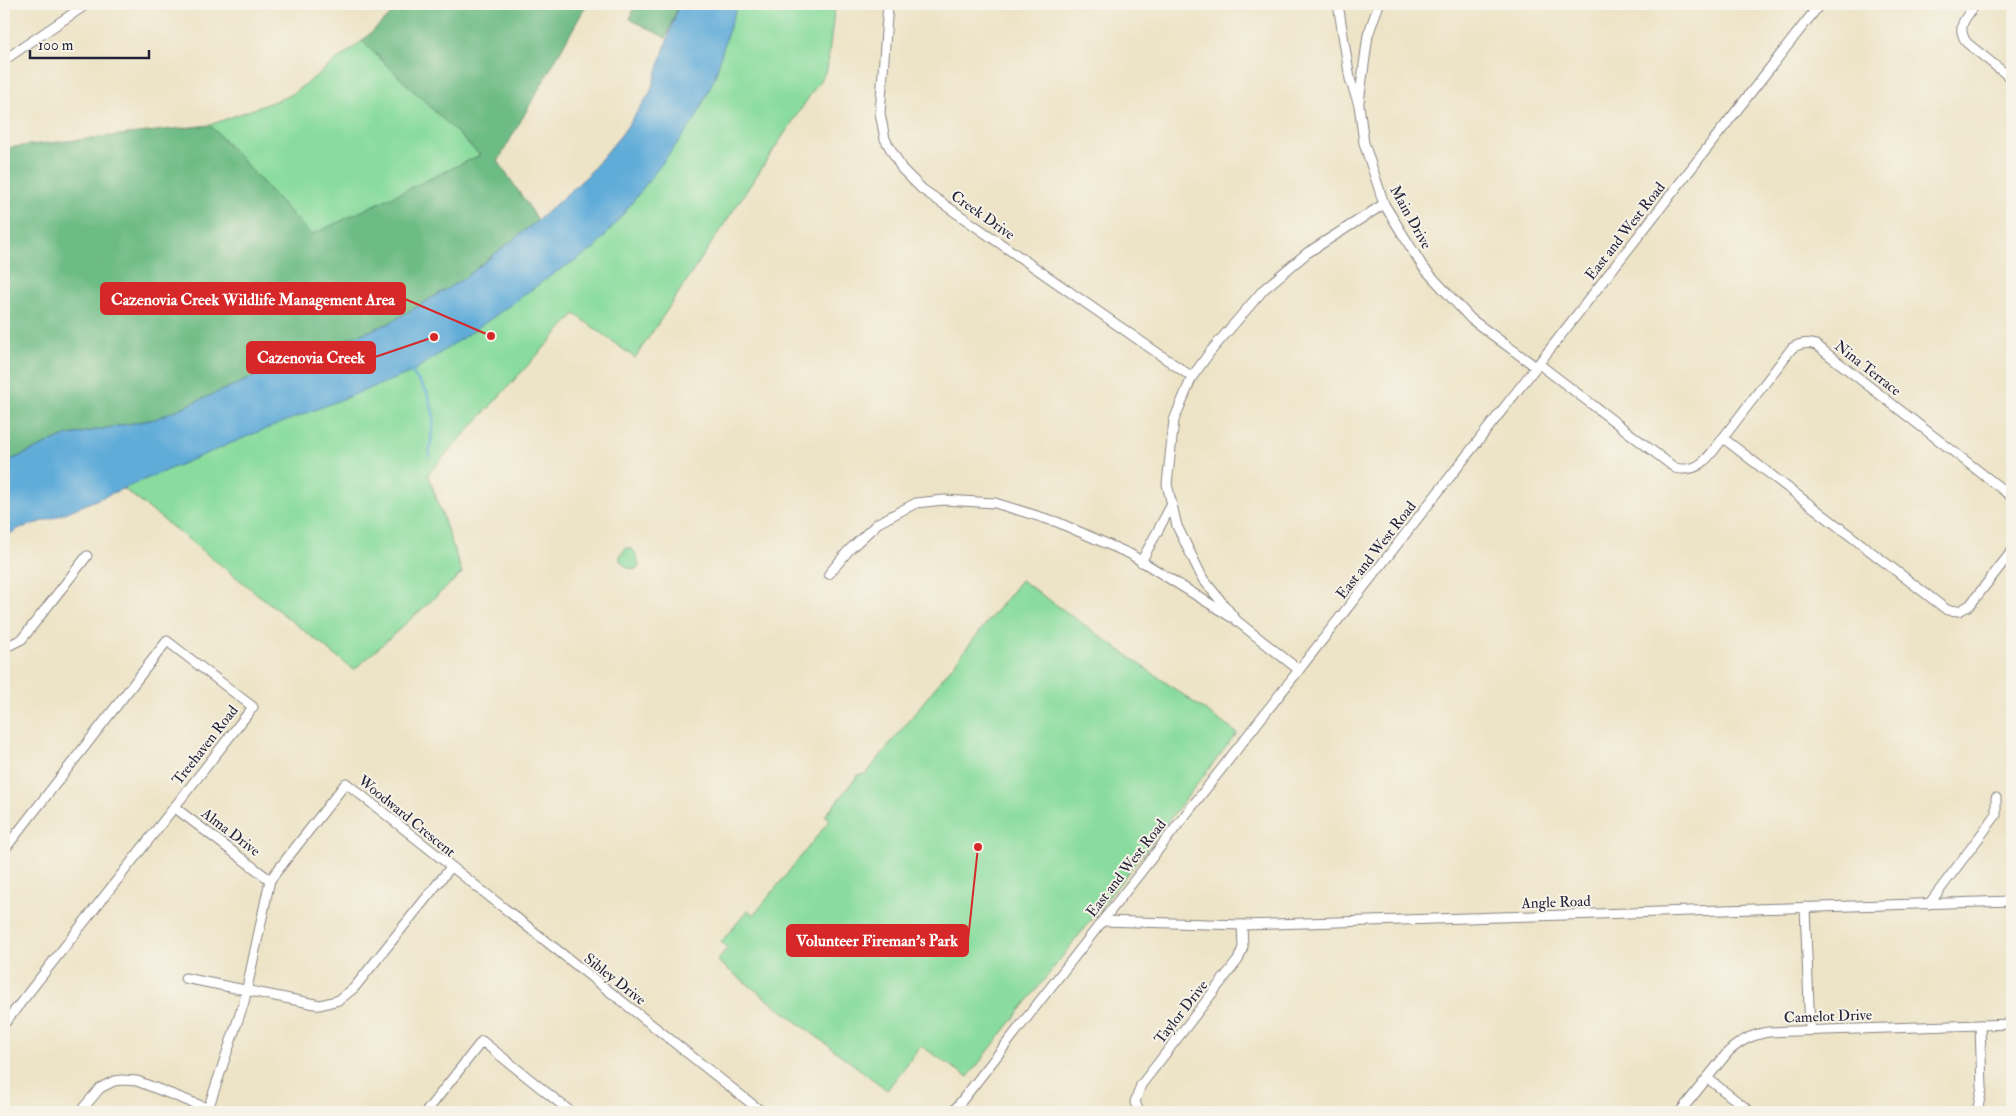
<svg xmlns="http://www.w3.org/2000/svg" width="2016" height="1116" font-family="'IM FELL Double Pica',serif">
<rect width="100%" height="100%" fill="#f7f3e8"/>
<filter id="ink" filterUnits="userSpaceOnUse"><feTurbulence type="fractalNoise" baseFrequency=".02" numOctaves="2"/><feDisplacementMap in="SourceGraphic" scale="10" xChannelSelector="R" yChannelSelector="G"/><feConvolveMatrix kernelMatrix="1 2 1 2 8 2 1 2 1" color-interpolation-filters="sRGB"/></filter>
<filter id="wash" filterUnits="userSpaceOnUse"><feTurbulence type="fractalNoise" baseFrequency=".0096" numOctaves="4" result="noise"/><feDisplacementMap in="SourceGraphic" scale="20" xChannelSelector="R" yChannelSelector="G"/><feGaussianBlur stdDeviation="1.12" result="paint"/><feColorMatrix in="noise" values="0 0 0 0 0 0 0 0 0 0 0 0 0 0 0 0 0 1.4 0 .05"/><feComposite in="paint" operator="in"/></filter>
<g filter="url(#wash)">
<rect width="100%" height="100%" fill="#ede4c7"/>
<!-- green -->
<g fill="#89dc9e" stroke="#567f6c">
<path d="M722,4H835L827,70L635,358L575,314L428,474L462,573L354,670L95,466L393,359L589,221Z"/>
<path d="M362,41L480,155L311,236L210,125L291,95Z"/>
<path d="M626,548L632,549L637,556L639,567L636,569L628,568L620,561V556Z"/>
<path d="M1021,580L1237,733L968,1077L921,1046L887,1090L717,961L727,948L721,942L748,910L754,915L830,820L825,816L858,775L866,774Z"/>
</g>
<!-- forest -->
<g fill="#6ebc85" stroke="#486f60">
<path d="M402,4H587L498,161L538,220L463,279L388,324L303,356L155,419L65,436L4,463V148L210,125L311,235L480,155L362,41Z"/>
<path d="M635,4H679L666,38L630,19Z"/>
</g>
<!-- water -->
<path fill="#60acd9" stroke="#41678a" d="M679,4H738L727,35L715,77L695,120L624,213L594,249L553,274L492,318L412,372L258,432L53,518L20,528L4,537V463L65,436L155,419L303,356L388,324L463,279L538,220L587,176L622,134L650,93Z"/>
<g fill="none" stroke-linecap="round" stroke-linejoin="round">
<!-- stream -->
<path stroke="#60acd9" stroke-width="2.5" d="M410,370L427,392L434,416L429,456"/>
</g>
</g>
<g filter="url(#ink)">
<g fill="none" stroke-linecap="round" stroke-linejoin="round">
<!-- minor casing -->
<g stroke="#888381" stroke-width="11">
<g id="minor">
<path d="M888,4L880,113L885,139L902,169L922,189L1192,377"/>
<path d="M1338,4L1350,79L1359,105L1364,143L1384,204L1423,267L1471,319L1536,367"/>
<path d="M1976,4C1966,17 1955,27 1967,43L2012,79"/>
<path d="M4,60L87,4"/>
<path d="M1359,102L1368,35L1379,4"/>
<path d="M1539,364L1675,468C1700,474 1710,455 1723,438"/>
<path d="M2012,497L1816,345C1807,342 1800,343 1792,348L1723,438L1947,610L1959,611L1970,605L2012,551"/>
<path d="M1141,562L1172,504"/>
<path d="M829,574L849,550L878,523L916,503L944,500L995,503L1057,522L1130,554L1231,617"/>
<path d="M4,648L22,639L87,556"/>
<path d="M1299,670L1237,621L1203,579L1177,526L1167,484L1174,420L1192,377L1210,352L1264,289L1307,253L1384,204"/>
<path d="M174,807L270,880"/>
<path d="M4,850L167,641L253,707L4,1024"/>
<path d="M1929,904L1996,815V798"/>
<path d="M1805,907L1810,1030"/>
<path d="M1102,921L1242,925L2012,901"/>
<path d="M185,978L320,1005L339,1000L354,988L451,867"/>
<path d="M1707,1078L1751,1112"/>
<path d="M208,1109L244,1002L270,880L346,783L762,1112"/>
<path d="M80,1112L100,1088L114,1081L122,1080L137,1081L217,1112"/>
<path d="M426,1112L482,1041L571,1112"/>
<path d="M953,1112L1820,4"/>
<path d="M1139,1112L1135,1102L1141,1085L1238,960L1243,947L1242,925"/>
<path d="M1680,1112L1728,1052C1740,1041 1751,1035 1768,1032L2012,1024"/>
<path d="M1977,1112L1982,1088L1980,1025"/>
</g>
</g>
<!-- minor -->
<use href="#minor" stroke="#fff" stroke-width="9"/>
</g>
</g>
<g text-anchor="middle" stroke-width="4" stroke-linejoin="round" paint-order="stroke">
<!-- street labels -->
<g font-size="15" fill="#22223b" stroke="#f7f3e8">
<text transform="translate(983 215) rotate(35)" y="5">Creek Drive</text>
<text transform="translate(1411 217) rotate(61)" y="5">Main Drive</text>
<text transform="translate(1625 231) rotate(-52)" y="5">East and West Road</text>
<text transform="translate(1868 368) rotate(38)" y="5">Nina Terrace</text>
<text transform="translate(1376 550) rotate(-52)" y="5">East and West Road</text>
<text transform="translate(205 745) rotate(-52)" y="5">Treehaven Road</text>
<text transform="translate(407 816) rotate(39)" y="5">Woodward Crescent</text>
<text transform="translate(231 832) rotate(37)" y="5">Alma Drive</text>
<text transform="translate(1126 868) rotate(-52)" y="5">East and West Road</text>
<text transform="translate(1556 902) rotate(-2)" y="5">Angle Road</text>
<text transform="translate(615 979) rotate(38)" y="5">Sibley Drive</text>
<text transform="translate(1181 1012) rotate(-52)" y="5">Taylor Drive</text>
<text transform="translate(1828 1016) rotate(-2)" y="5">Camelot Drive</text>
</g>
</g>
<!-- callouts -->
<path fill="none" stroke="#d62828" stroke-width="2" d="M491 336L405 299M434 337L375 357M978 847L968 940"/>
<g fill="#d62828" stroke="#f7f3e8" stroke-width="2">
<circle cx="491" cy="336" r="5"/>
<circle cx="434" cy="337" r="5"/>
<circle cx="978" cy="847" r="5"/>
</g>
<g fill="#d62828" stroke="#d62828" stroke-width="2">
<rect x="101" y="283" width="304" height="31" rx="5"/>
<rect x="247" y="342" width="128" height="31" rx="5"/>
<rect x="787" y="925" width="181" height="31" rx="5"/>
</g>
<g font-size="16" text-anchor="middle" font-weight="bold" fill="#fff">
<text x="253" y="305">Cazenovia Creek Wildlife Management Area</text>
<text x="311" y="363">Cazenovia Creek</text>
<text x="877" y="946">Volunteer Fireman's Park</text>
</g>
<!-- margin -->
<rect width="2016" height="1116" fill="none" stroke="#f7f3e8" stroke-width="20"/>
<!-- scale -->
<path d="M30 50v8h119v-8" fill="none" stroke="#22223b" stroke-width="2.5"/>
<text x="38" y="50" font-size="15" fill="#22223b" stroke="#f7f3e8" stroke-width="4" paint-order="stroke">100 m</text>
</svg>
